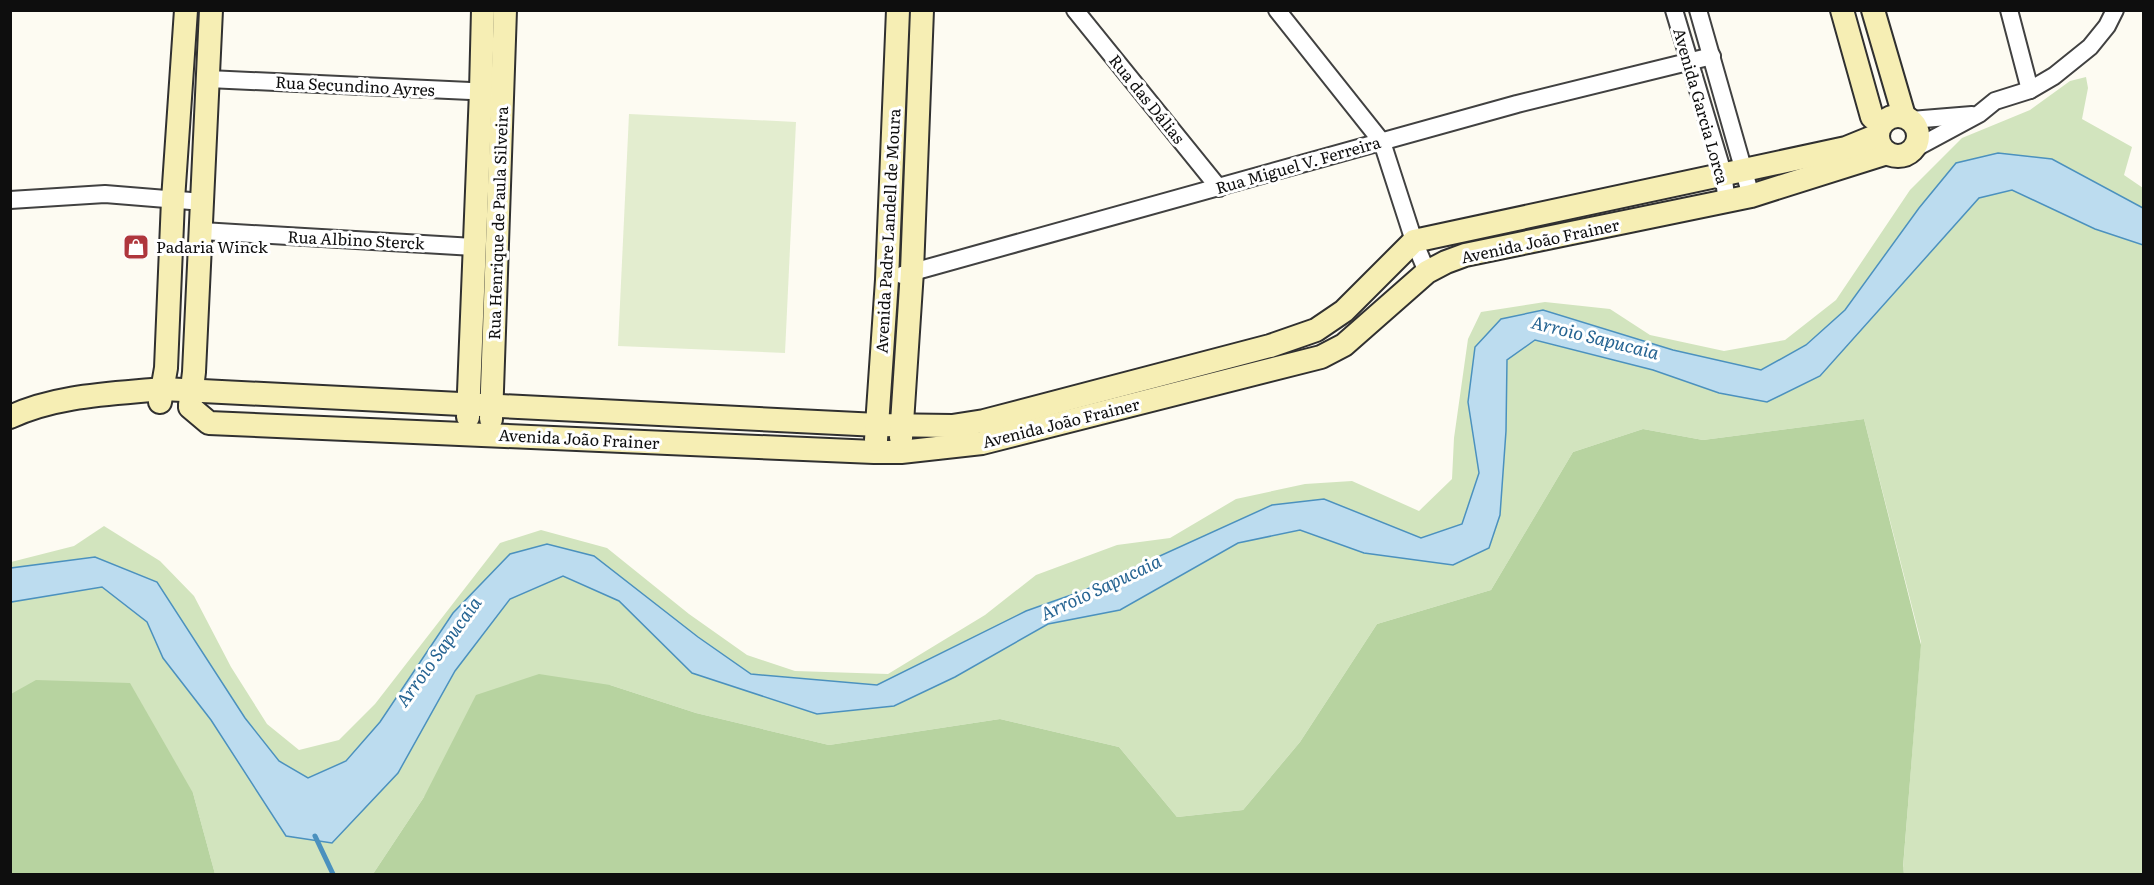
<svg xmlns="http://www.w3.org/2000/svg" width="2154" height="885" font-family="Literata,serif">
<rect width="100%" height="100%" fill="#fdfbf2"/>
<!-- green -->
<g fill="#d2e4be">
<path d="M2086,77L2088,88L2082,119L2132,147L2124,175L2143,188V208L2052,159L1919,208L1845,310L1806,345L1761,370L1673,350L1543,310L1468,402L1479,473L1462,524L1421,538L1324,499L1026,611L877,685L751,674L698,637L547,544L380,722L346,761L308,778L279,761L245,718L157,582L95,557L11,568V562L74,546L104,526L160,561L194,596L231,667L267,724L299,750L339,740L375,704L500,543L541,530L607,548L689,614L747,655L795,671L888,674L985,615L1036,575L1117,545L1170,538L1236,499L1305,484L1352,481L1419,511L1452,479L1454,438L1468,339L1481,312L1545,302L1610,309L1650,335L1724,351L1785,340L1836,300L1910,190L1962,138L2030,110L2070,81Z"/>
<path d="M2012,190L2095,229L2143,245V874H1904L1903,868L1921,642L1864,419L1703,440L1643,429L1573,452L1491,590L1377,624L1300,742L1243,810L1177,817L1119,747L1000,719L829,745L696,713L610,685L424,797L373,874H215L193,793L11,694V602L102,587L147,622L163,658L211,720L286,836L455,671L510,599L563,576L619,601L692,673L817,714L955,677L1048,624L1120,610L1238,543L1300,530L1364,553L1453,565L1500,515L1506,431L1507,360L1535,340L1653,370L1719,393L1820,376L1979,198Z"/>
</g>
<!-- forest -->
<g fill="#b7d3a0">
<path d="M1864,419L1921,645L1903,867L1904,874H373L424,797L476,695L539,674L610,685L696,713L829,745L1000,719L1119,747L1177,817L1243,810L1300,742L1377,624L1491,590L1573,452L1643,429L1703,440Z"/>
<path d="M36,680L130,683L193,793L215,874H11V694Z"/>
</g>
<!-- pitch -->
<path fill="#e3edcf" d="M629,114L796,122L785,353L618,346Z"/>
<!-- water -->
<path fill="#bcdcef" stroke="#4b91be" stroke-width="1.5" d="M1998,153L2052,159L2143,208V245L2095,229L2012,190L1979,198L1820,376L1767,402L1719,393L1653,370L1535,340L1507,360L1506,431L1500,515L1489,548L1453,565L1364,553L1300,530L1238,543L1120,610L1048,624L955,677L894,706L817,714L692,673L619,601L563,576L510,599L455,671L398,773L332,843L286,836L211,720L163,658L147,622L102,587L11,602V568L95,557L157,582L245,718L279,761L308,778L346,761L380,722L453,613L510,554L547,544L594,556L698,637L751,674L877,685L1026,611L1085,590L1272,505L1324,499L1421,538L1462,524L1479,473L1468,402L1475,347L1501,319L1543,310L1673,350L1761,370L1806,345L1845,310L1919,208L1956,163Z"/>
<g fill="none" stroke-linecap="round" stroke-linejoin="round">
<!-- stream -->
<path stroke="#4b91be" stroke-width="5" d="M315,836L333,874"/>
<!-- street casing -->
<g stroke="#414141" stroke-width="20">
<g id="street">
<path d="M1075,10L1219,188"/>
<path d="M1277,10L1382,142L1414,241L1427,272"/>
<path d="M1674,10L1723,173L1727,202"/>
<path d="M1698,10L1751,196"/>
<path d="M2009,10L2030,90"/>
<path d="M208,79L492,92"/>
<path d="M1911,120L1972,115"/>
<path d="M1914,149L1979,114L1995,101L2030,90L2054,76L2090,47L2107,26L2115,10"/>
<path d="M10,200L105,194L203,202"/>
<path d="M202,231L474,247"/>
<path d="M902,275L1517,104L1712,56"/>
</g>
</g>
<!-- secondary casing -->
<g stroke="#303030" stroke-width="26">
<g id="secondary">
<path d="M1842,10L1872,117L1881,124"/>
<path d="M1873,10L1904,116"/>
<circle cx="1898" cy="136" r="20"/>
<path d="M160,402L166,368L173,200L186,10"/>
<path d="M190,405L194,372L211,10"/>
<path d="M190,407L209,423L874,452H901L982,443L1321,357L1344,345L1427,272L1446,262L1465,255L1751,196L1887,153"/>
<path d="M10,417C57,395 112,394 163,389L878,425L952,426L984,421L1270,346L1316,330L1344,311L1414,241L1846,148L1878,135"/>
<path d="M468,417L481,91L483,10"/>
<path d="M491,419L505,10"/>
<path d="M901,438L912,271L922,10"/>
<path d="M876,440L887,280L898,10"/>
</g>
</g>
<!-- street -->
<use href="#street" stroke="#fff" stroke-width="16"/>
<!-- secondary -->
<use href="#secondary" stroke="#f6eeb4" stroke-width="22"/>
</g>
<!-- icons -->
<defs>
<g id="shop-square" transform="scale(1.35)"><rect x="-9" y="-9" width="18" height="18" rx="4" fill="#af363d" stroke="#fff"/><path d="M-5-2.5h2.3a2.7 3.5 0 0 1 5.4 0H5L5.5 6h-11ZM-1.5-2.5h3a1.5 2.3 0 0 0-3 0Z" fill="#fff"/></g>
</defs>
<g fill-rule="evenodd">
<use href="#shop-square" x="136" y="247"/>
</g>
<g text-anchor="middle" stroke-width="6" stroke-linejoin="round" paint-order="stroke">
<!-- street labels -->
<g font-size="16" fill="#0e0e0e" stroke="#fff">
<text transform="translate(355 86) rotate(3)" y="6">Rua Secundino Ayres</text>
<text transform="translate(1147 99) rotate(51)" y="6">Rua das Dálias</text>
<text transform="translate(1701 106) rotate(74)" y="6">Avenida Garcia Lorca</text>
<text transform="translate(1298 165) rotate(-16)" y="6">Rua Miguel V. Ferreira</text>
<text transform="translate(498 223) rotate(-88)" y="6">Rua Henrique de Paula Silveira</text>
<text transform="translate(888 231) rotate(-87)" y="6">Avenida Padre Landell de Moura</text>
<text transform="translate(356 240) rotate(3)" y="6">Rua Albino Sterck</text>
<text transform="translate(1540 241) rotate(-12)" y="6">Avenida João Frainer</text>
<text transform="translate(1061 423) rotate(-14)" y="6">Avenida João Frainer</text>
<text transform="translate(579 439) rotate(3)" y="6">Avenida João Frainer</text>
</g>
<!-- poi labels -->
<g font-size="16" fill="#0e0e0e" stroke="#fff" text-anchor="start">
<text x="156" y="253">Padaria Winck</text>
</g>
<!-- water labels -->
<g font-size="18" font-style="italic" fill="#266492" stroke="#fff">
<text transform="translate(1595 338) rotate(14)" y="6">Arroio Sapucaia</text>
<text transform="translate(1101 588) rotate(-25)" y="6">Arroio Sapucaia</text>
<text transform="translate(439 652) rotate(-54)" y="6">Arroio Sapucaia</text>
</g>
</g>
<!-- border -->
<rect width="2154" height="885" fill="none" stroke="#0e0e0e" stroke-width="24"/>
</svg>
